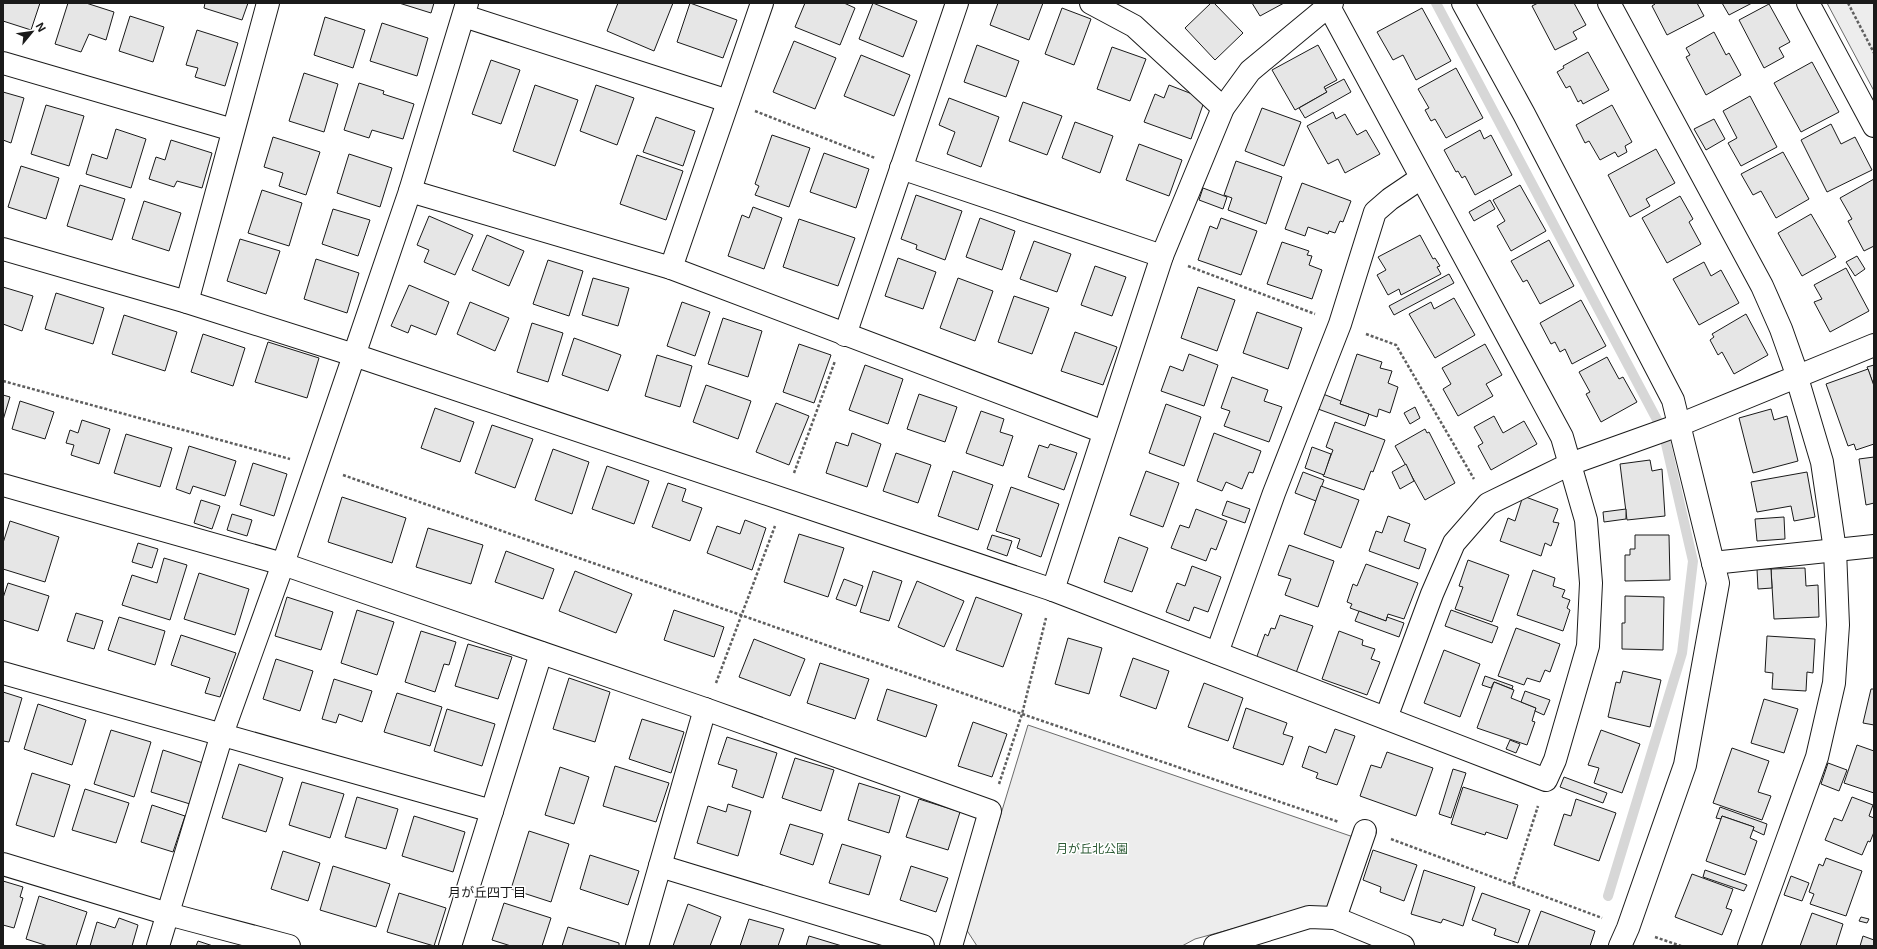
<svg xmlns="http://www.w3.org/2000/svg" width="1877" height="949" font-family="Inter,'Noto Sans JP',sans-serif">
<rect width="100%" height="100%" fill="#fff"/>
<!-- built -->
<g fill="#ededed" stroke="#6a6a6a">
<path d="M1827,3H1874V91Z"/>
<path d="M1028,725L1365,841L1335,918L1283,915L1195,939L1182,946H977L966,929Z"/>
</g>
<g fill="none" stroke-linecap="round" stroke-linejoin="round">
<!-- stream -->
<path stroke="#d7d7d7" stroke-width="10" d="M1436,3L1663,431L1693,561L1682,653L1608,896"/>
</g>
<!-- building -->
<g fill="#e6e6e6" stroke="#1a1a1a">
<path d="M3,3H40L31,30L3,21Z"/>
<path d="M68,3H86L114,12L106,40L89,34L81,52L55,44Z"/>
<path d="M205,3H248L242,20L204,8Z"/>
<path d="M399,3H434L431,13Z"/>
<path d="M618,3H673L654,51L607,31Z"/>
<path d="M690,3L737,20L723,58L677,42Z"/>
<path d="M805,3H844L855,8L840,45L795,27Z"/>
<path d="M873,3L917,21L903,57L859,39Z"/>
<path d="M998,3H1043L1029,40L990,25Z"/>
<path d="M1211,3H1214L1243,33L1215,60L1185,28Z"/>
<path d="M1252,3H1284L1260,16Z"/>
<path d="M1538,3H1574L1586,25L1573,32L1577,39L1555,50L1532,6Z"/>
<path d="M1654,3H1697L1704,16L1667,35L1652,6L1655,4Z"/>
<path d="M1722,3H1752L1729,15Z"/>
<path d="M1769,4L1790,42L1779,48L1784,57L1764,68L1739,20Z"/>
<path d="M1062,8L1091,19L1074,65L1045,54Z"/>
<path d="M1422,8L1451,61L1416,80L1403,55L1393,60L1377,32Z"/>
<path d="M130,16L164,27L153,62L119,51Z"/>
<path d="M325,17L365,30L353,68L314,55Z"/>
<path d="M382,23L428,38L417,76L370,61Z"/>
<path d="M197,30L238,43L225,86L195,77L198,68L186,65Z"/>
<path d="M1714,32L1726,55L1729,53L1741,75L1706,95L1686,57L1690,55L1686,48Z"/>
<path d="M794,41L836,58L815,109L773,92Z"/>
<path d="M977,45L1019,61L1006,97L964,82Z"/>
<path d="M1318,45L1337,80L1324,87L1327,92L1295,110L1272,70Z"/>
<path d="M1112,47L1146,59L1130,101L1097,89Z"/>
<path d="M1588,52L1609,90L1583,104L1581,100L1578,102L1570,86L1566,88L1557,72L1564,68L1563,66Z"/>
<path d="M861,55L910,75L894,116L844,96Z"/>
<path d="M491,60L520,70L501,124L472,114Z"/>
<path d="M1812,62L1839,112L1801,132L1774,83Z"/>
<path d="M1456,68L1483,118L1446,138L1435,119L1431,121L1425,110L1429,108L1418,89Z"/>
<path d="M304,73L338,84L324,132L289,121Z"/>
<path d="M1344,79L1351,92L1305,118L1299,108L1327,92L1325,89Z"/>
<path d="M359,83L384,91L383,94L414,104L403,139L372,130L369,138L344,130Z"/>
<path d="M535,85L578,100L555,166L513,151Z"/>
<path d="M596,85L634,98L617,145L580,131Z"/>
<path d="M1169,85L1205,99L1191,139L1144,122L1155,94L1164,98Z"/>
<path d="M3,92L24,98L11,143L3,140Z"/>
<path d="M1750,96L1777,147L1741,166L1728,143L1737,138L1723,111Z"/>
<path d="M949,98L999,117L981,167L947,154L955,132L939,125Z"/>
<path d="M1023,102L1062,116L1047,155L1009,141Z"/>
<path d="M46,105L84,116L69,166L31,154Z"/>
<path d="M1612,105L1632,142L1625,146L1627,152L1618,157L1615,152L1600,160L1589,141L1585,143L1576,125Z"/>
<path d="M1262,108L1301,122L1284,166L1245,151Z"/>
<path d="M1333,112L1336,119L1345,114L1357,135L1366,130L1380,154L1345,173L1338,159L1328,164L1307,126Z"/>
<path d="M656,117L695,131L683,166L643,152Z"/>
<path d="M1714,119L1725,139L1706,150L1694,129Z"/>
<path d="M1075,122L1113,136L1100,173L1062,158Z"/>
<path d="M1831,124L1841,144L1855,137L1872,170L1827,192L1801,140Z"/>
<path d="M116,129L146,139L131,188L86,174L92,154L107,159Z"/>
<path d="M1480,130L1484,139L1491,135L1512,175L1475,195L1465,176L1462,178L1458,171L1456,172L1444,150Z"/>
<path d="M772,135L810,148L789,207L755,195L759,186L755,184Z"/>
<path d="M273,137L320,152L306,195L279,186L283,173L264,167Z"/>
<path d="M171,140L212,153L202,188L177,181L174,187L149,179L156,157L165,160Z"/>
<path d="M1139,144L1182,160L1169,196L1126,180Z"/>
<path d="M1656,149L1675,183L1646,199L1650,206L1630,217L1608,175Z"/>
<path d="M1783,152L1809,199L1776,218L1761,191L1753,195L1741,174Z"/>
<path d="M824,153L869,169L856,208L810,192Z"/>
<path d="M349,154L392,168L380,207L337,193Z"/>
<path d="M637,155L683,171L666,220L620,204Z"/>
<path d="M1236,161L1282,177L1266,224L1228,210L1232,198L1224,195Z"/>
<path d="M21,166L59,178L46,219L8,207Z"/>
<path d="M1874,179V246L1864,251L1848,221L1852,219L1840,198Z"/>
<path d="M1302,183L1351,201L1343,222L1340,221L1335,233L1329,231L1328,234L1308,227L1305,236L1285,229Z"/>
<path d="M80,185L125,199L112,240L67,226Z"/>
<path d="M1520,185L1546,231L1511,251L1497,226L1505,221L1493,200Z"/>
<path d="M1203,188L1227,197L1223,209L1199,200Z"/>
<path d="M262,190L302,203L289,246L248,233Z"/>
<path d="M916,195L962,211L945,260L916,249L917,245L901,239Z"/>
<path d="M1680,196L1693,219L1689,222L1701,244L1667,263L1642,218Z"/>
<path d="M1490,200L1495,209L1474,221L1469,212Z"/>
<path d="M144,201L181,213L169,251L132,239Z"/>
<path d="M753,207L782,218L764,269L728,256L742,215L749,218Z"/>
<path d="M333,209L370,220L358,256L322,244Z"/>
<path d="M1811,214L1836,257L1802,276L1778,233Z"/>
<path d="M429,216L473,235L455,275L424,262L429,250L417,245Z"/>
<path d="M980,218L1015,231L1002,270L966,257Z"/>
<path d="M1221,218L1257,231L1241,275L1198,260L1210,226L1217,229Z"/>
<path d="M799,219L855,238L838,286L783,267Z"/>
<path d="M487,235L524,251L509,286L472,270Z"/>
<path d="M1420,235L1433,259L1435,258L1440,266L1437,267L1441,274L1401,295L1399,289L1388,295L1377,275L1386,270L1378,257Z"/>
<path d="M240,239L280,251L266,294L227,281Z"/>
<path d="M1549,240L1574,286L1540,304L1527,280L1523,282L1511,261Z"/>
<path d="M1034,241L1071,254L1057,292L1020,279Z"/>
<path d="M1282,242L1309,251L1307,255L1312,256L1309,265L1322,270L1312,299L1267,284Z"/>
<path d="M1857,256L1865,269L1855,276L1846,262Z"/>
<path d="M898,258L936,272L923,309L885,296Z"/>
<path d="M316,259L359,273L347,313L304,299Z"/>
<path d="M548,260L583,271L569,316L533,304Z"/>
<path d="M1704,262L1711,276L1721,270L1739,303L1699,325L1673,279Z"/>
<path d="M1095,266L1126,277L1112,316L1081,305Z"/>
<path d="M1846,268L1869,311L1830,332L1814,302L1822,299L1814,285Z"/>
<path d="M1449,274L1454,283L1394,315L1389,306Z"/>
<path d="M593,278L629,288L618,326L582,315Z"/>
<path d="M958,278L993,291L975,341L940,328Z"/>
<path d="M409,285L449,302L436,335L411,325L408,333L391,326Z"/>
<path d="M3,287L33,296L22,331L3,324Z"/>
<path d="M1198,287L1235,300L1217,351L1181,338Z"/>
<path d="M56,293L104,308L93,344L45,329Z"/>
<path d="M1014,296L1049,308L1032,354L998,342Z"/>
<path d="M1454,298L1475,335L1435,358L1409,314L1431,302L1434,309Z"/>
<path d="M1581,300L1606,346L1572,364L1565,349L1560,352L1555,342L1551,344L1540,323Z"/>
<path d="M470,302L509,318L495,351L457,334Z"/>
<path d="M682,302L710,312L695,356L667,346Z"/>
<path d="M1257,312L1302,328L1288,369L1243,353Z"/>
<path d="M1746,314L1768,355L1734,374L1722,352L1718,355L1710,340L1714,337L1712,334Z"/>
<path d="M124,315L177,332L165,371L112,354Z"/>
<path d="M723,318L762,331L748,377L708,364Z"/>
<path d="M532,323L563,333L548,382L517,372Z"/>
<path d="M1075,332L1117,347L1103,385L1061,371Z"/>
<path d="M203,334L245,348L233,386L191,372Z"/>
<path d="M574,338L621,355L608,391L562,375Z"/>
<path d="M268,342L319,358L307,398L255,382Z"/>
<path d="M799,344L831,355L814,403L783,392Z"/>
<path d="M1485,344L1502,375L1486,384L1493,396L1458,416L1443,389L1451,384L1442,368Z"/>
<path d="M1189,354L1218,365L1204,406L1161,391L1170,366L1183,371Z"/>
<path d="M1357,354L1382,362L1380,368L1392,371L1388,383L1398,387L1390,413L1379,409L1377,417L1340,404Z"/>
<path d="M657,355L692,366L680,407L645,396Z"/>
<path d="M1607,357L1619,379L1623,377L1637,402L1601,422L1586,394L1590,392L1579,372Z"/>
<path d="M865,365L903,379L888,424L849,410Z"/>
<path d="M1874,365V386L1867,367Z"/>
<path d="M1868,369L1874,386V444L1856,450L1854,444L1848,446L1826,384Z"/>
<path d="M1232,377L1268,390L1264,401L1282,407L1269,442L1224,426L1230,411L1221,408Z"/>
<path d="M706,385L751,401L738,439L693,422Z"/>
<path d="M919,394L957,407L945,442L907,429Z"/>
<path d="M1323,394L1341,401L1340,404L1369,414L1365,426L1318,409Z"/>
<path d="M3,395L10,397L3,420Z"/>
<path d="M20,401L54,412L45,439L12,429Z"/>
<path d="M776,403L809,416L789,465L756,452Z"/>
<path d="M1166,404L1201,417L1184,466L1149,453Z"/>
<path d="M1415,407L1420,418L1410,424L1404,413Z"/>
<path d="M435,408L474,422L460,462L421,448Z"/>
<path d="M1771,409L1774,420L1787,416L1798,461L1753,473L1739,418Z"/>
<path d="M981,411L1004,419L1000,432L1013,436L1003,466L966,453Z"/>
<path d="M1494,416L1503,433L1524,421L1537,444L1491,470L1478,446L1483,443L1474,427Z"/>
<path d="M82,420L110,429L99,464L71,455L74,445L66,443L70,430L78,433Z"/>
<path d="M1335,422L1385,440L1373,472L1371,471L1364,490L1323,476L1333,450L1326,447Z"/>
<path d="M492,425L533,439L515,488L475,473Z"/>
<path d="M1425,429L1427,433L1429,432L1455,483L1425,500L1395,446Z"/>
<path d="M852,433L881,444L867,487L826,473L836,442L848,446Z"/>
<path d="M1214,433L1261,451L1253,473L1249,472L1242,489L1226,482L1222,491L1197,481Z"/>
<path d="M126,434L172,448L160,487L114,473Z"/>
<path d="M1050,444L1077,453L1064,490L1028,477L1039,445L1048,448Z"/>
<path d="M189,446L236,461L225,496L193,486L190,494L176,489Z"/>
<path d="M1312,447L1331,454L1324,475L1305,468Z"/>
<path d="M553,449L589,462L572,514L535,500Z"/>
<path d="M896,453L931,465L918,503L883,491Z"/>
<path d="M1874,457V503L1866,505L1859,459Z"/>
<path d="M1650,460L1652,471L1662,469L1665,516L1627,520L1620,464Z"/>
<path d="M253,463L287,474L274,516L240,505Z"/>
<path d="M1406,464L1414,481L1400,489L1392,472Z"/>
<path d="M607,466L649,481L634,524L592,509Z"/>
<path d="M953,471L993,485L978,530L938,516Z"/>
<path d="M1146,471L1179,483L1163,527L1130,515Z"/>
<path d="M1303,472L1324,480L1316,501L1295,493Z"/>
<path d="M1807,472L1815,517L1794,521L1791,506L1757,512L1751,482Z"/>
<path d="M668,483L686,489L682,501L702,508L690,541L652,527Z"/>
<path d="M1321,486L1359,500L1341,548L1304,534Z"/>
<path d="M1011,487L1059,504L1041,557L1017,548L1020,539L996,531Z"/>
<path d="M1523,496L1558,509L1553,522L1559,523L1551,546L1545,543L1541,556L1500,541L1508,518L1515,521Z"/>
<path d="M342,497L406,518L392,563L328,542Z"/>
<path d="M201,500L220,506L212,529L194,523Z"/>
<path d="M1227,501L1250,509L1245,523L1222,515Z"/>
<path d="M1196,509L1227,521L1216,550L1211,548L1206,561L1171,548L1180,525L1189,528Z"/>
<path d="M1626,509V519L1604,522L1603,512Z"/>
<path d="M232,514L252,520L247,536L227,530Z"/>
<path d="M1388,516L1410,524L1404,541L1426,549L1419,569L1369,551L1376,531L1382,533Z"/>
<path d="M1784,517L1785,539L1757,541L1755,519Z"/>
<path d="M745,520L766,528L752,570L707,553L717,526L740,534Z"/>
<path d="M10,521L59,537L45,582L3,569V543Z"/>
<path d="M428,528L483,545L471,584L416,567Z"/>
<path d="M799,534L844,548L828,597L784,582Z"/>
<path d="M992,535L1012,541L1007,556L987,549Z"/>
<path d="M1635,535H1669L1670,580L1625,581V555H1630V549H1635Z"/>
<path d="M1119,537L1148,548L1132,592L1104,582Z"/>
<path d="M138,543L158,549L152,568L132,562Z"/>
<path d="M1289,545L1334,561L1318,607L1285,595L1291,579L1278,575Z"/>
<path d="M506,551L554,569L543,599L495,582Z"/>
<path d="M164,558L187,565L170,620L122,605L132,575L157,583Z"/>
<path d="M1468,560L1509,575L1492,622L1455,609L1463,587L1459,586Z"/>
<path d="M1366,564L1418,583L1404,619L1388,614L1386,621L1350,608L1352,604L1347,602L1353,584L1357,586Z"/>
<path d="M1192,566L1221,577L1208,612L1194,607L1189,621L1166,612L1177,583L1185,586Z"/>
<path d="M1805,568L1806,586L1818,585L1819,617L1774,619L1771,569Z"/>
<path d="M1757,569H1771L1772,588L1758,589Z"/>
<path d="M1533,570L1555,578L1553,586L1565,590L1562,597L1570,600L1567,608L1570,610L1563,631L1517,615Z"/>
<path d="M575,571L632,594L616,633L559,611Z"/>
<path d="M873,571L902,581L889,621L860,612Z"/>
<path d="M199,573L249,589L235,635L184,619Z"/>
<path d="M844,579L863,586L856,606L836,599Z"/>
<path d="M917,581L964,601L944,647L898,627Z"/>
<path d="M8,583L49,596L38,631L3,620V598Z"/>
<path d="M1625,596L1664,597L1663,650L1622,649V623H1625Z"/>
<path d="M287,597L333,612L321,650L275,636Z"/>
<path d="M976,597L1022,614L1003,667L956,650Z"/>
<path d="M357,610L394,622L377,675L341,663Z"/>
<path d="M674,610L724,627L714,657L664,640Z"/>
<path d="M1451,610L1498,627L1492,643L1445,626Z"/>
<path d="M1359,611L1386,621L1387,617L1404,623L1399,637L1355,621Z"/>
<path d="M76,613L103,621L94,649L67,641Z"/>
<path d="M1280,615L1313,626L1296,673L1256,659L1265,634L1268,636L1271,628L1275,629Z"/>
<path d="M119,617L165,631L155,665L108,650Z"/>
<path d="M1516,628L1560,644L1550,672L1545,670L1540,682L1527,678L1524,685L1498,676Z"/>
<path d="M421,631L456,642L449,665L444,664L435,692L405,682Z"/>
<path d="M1339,631L1363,640L1362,645L1375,649L1371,659L1380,662L1367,695L1322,679Z"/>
<path d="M181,635L236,653L220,697L205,693L210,678L171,665Z"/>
<path d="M1767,636L1815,639L1813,673L1807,672L1806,691L1772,689L1773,673L1765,672Z"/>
<path d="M1068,638L1102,648L1089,694L1055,684Z"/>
<path d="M754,639L805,659L790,696L739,677Z"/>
<path d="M468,644L512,657L498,699L455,686Z"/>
<path d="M1444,650L1480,664L1460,717L1424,703Z"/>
<path d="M1133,658L1169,671L1156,709L1120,696Z"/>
<path d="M276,659L313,671L300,711L263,699Z"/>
<path d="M820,663L869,679L855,719L807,703Z"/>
<path d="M1623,671L1661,680L1650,727L1608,717L1616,682L1620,683Z"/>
<path d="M1485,676L1513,686L1512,689L1494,682L1491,688L1482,685Z"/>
<path d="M569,678L610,692L595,742L553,729Z"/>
<path d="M334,679L372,691L362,722L339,714L336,723L322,719Z"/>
<path d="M1494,682L1514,690L1511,698L1536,708L1532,721L1535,722L1527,745L1477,728Z"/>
<path d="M1204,683L1243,698L1228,741L1188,727Z"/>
<path d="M887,689L937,705L926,737L877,720Z"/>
<path d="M1871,689H1874V725L1863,723Z"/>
<path d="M1525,691L1550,700L1544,715L1535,711L1536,708L1521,702Z"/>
<path d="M3,692L22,698L9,742L3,741Z"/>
<path d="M397,693L442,707L430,746L384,732Z"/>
<path d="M1764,699L1798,709L1784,753L1751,743Z"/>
<path d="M38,704L86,720L72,765L24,749Z"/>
<path d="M1246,708L1287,723L1283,734L1293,737L1283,765L1233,748Z"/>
<path d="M447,709L495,724L482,766L434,751Z"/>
<path d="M642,719L684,732L671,773L629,759Z"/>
<path d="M973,722L1007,734L992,777L958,766Z"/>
<path d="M1335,729L1355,736L1337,785L1316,778L1318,773L1302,767L1309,746L1326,753Z"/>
<path d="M111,730L151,742L134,797L94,784Z"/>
<path d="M1601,730L1640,744L1622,793L1594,783L1599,768L1588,765Z"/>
<path d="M727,737L777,753L763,798L732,787L737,770L718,764Z"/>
<path d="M1510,740L1520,744L1516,753L1506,749Z"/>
<path d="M1857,745L1874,751V793L1844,783Z"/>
<path d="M1732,748L1769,761L1758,792L1771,796L1762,820L1713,803Z"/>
<path d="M163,750L203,763L190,804L151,792Z"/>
<path d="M1387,752L1433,768L1416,816L1360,796L1371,765L1381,768Z"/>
<path d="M795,758L834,770L821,811L782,798Z"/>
<path d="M1828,763L1847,770L1839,791L1821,784Z"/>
<path d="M239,764L283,778L266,832L222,818Z"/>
<path d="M615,766L669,783L656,822L603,806Z"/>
<path d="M560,767L589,777L574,824L545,815Z"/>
<path d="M1453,769L1466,773L1451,818L1439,814Z"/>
<path d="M32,773L70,785L54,837L16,825Z"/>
<path d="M1564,777L1607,793L1603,803L1560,787Z"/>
<path d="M302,782L344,794L330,838L289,825Z"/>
<path d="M859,783L900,796L889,833L848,820Z"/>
<path d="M1463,787L1518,805L1507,839L1486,832L1485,835L1451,824Z"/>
<path d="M85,789L129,803L116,843L72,830Z"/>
<path d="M357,797L398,809L386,849L345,837Z"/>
<path d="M1852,797L1873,805L1869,816L1874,818V832L1870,842L1868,841L1862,855L1825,840L1834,818L1842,821Z"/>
<path d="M919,799L960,812L948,850L906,837Z"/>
<path d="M1576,799L1616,813L1599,861L1554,845L1564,814L1571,816Z"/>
<path d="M728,804L751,811L738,856L697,843L708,806L726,812Z"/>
<path d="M152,805L185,816L173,852L141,842Z"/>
<path d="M1720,807L1767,824L1764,835L1753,830L1754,827L1722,816L1721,819L1716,818Z"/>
<path d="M414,816L465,832L453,872L402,856Z"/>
<path d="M1722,816L1754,827L1750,838L1757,841L1745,875L1706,861Z"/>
<path d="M790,824L823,834L813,865L780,854Z"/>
<path d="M529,831L569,844L551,902L511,889Z"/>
<path d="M842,844L881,856L869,895L829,883Z"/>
<path d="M1373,850L1417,865L1404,901L1380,892L1381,887L1363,880Z"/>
<path d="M283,851L320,863L308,901L271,889Z"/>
<path d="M590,855L639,871L628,905L580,889Z"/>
<path d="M1826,858L1862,871L1846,916L1810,904L1814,894L1809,892L1819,864L1823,866Z"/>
<path d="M333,866L390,884L376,927L320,910Z"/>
<path d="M911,866L948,878L936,912L900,900Z"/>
<path d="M1424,870L1475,887L1463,926L1443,919L1441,923L1411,914Z"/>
<path d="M1705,870L1747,885L1744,891L1703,877Z"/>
<path d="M1692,874L1733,889L1726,908L1732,910L1722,935L1675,917Z"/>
<path d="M1791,876L1809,883L1802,901L1784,895Z"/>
<path d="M3,881L23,887L20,897L23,898L14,928L3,925Z"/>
<path d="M399,893L446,908L434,946L387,932Z"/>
<path d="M1482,893L1530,910L1518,943L1494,935L1496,929L1472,920Z"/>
<path d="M39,896L87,912L76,946H48L26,939Z"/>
<path d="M504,903L551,918L542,946H511L492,940Z"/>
<path d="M688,904L721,917L710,946H673Z"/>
<path d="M1541,911L1595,931L1590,946H1528Z"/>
<path d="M1812,913L1843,924L1836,946H1800Z"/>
<path d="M1861,917L1869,919L1867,923L1859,921Z"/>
<path d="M119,918L138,925L132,946H90L97,922L115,928Z"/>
<path d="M749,919L784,929L778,946H740Z"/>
<path d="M568,927L619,943V946H562Z"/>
<path d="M809,936L842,946H806Z"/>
<path d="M1863,936L1874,940V946H1860Z"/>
<path d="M198,941L213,946H196Z"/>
</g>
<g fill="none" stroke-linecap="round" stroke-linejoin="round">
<!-- pedestrian casing -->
<g stroke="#1a1a1a" stroke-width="24">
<g id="pedestrian">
<path d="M1797,378L1822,462L1835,550"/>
<path d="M1335,918L1365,831"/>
<path d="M158,946L222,734L283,564"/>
</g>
</g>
<!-- minor casing -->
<g stroke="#1a1a1a" stroke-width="24">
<g id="minor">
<path d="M1091,3L1134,26L1223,108"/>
<path d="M1609,3L1762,286L1781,329L1798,377"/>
<path d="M1808,3L1874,126"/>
<path d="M464,16L728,101"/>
<path d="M3,63L233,130"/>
<path d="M901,168L1162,256"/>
<path d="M410,191L671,268L1104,432"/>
<path d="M3,249L187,302L354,355L1053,590L1546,780L1555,760L1588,646L1591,583L1586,520L1562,437L1327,3"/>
<path d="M671,268L762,3"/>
<path d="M187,302L268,3"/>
<path d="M845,335L957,3"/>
<path d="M3,485L283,564L705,709L990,811L951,946"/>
<path d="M1713,563L1874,546"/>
<path d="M283,564L410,191L467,3"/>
<path d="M1053,590L1162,256L1223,108L1250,71L1332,3"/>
<path d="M1217,653L1274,493L1340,324L1375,212L1390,199L1421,178"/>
<path d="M3,673L492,811"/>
<path d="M1386,718L1432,594L1454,543L1488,504L1570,464L1679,425L1874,345"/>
<path d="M3,864L168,914L289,946"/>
<path d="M660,866L923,946"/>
<path d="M450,946L541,653"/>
<path d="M637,946L705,709"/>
<path d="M1215,946L1309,917L1335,918L1403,946"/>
<path d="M1749,946L1817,757L1834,683L1838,625L1835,550"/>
</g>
</g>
<!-- tertiary casing -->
<g stroke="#1a1a1a" stroke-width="24">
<path id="tertiary" d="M1463,3L1524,114L1673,400L1718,583L1685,765L1628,928L1620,946"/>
</g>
<!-- path -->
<g stroke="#5f5f5f" stroke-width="2.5" stroke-dasharray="3 2" stroke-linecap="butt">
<path d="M1848,3L1874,53"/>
<path d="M755,111L875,158"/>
<path d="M1188,266L1315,314"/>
<path d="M1366,334L1396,345L1474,479"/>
<path d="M3,381L290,459"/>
<path d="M794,473L835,361"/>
<path d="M343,475L1022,714L1339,822"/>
<path d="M716,683L775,526"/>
<path d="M999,784L1022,714L1046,618"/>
<path d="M1391,839L1602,918"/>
<path d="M1513,884L1538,806"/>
<path d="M1655,937L1681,946"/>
</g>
<!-- pedestrian -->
<use href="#pedestrian" stroke="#fff" stroke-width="22"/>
<!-- minor -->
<use href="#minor" stroke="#fff" stroke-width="22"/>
<!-- tertiary -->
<use href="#tertiary" stroke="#fff" stroke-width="22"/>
</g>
<g text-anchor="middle" stroke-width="3" stroke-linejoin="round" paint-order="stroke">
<!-- park labels -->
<g font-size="12" fill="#2b5a34" stroke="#fff">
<text x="1092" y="853">月が丘北公園</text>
</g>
<!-- neighbourhood labels -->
<g font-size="13" fill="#1a1a1a" stroke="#fff">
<text x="487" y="897">月が丘四丁目</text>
</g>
</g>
<!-- border -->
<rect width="1877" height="949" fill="none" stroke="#1a1a1a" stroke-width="8"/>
<!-- north arrow -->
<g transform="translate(32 32) rotate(61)" stroke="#ffffff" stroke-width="3" paint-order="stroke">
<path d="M0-3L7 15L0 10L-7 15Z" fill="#1a1a1a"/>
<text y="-6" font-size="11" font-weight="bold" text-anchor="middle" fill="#1a1a1a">N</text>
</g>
</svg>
